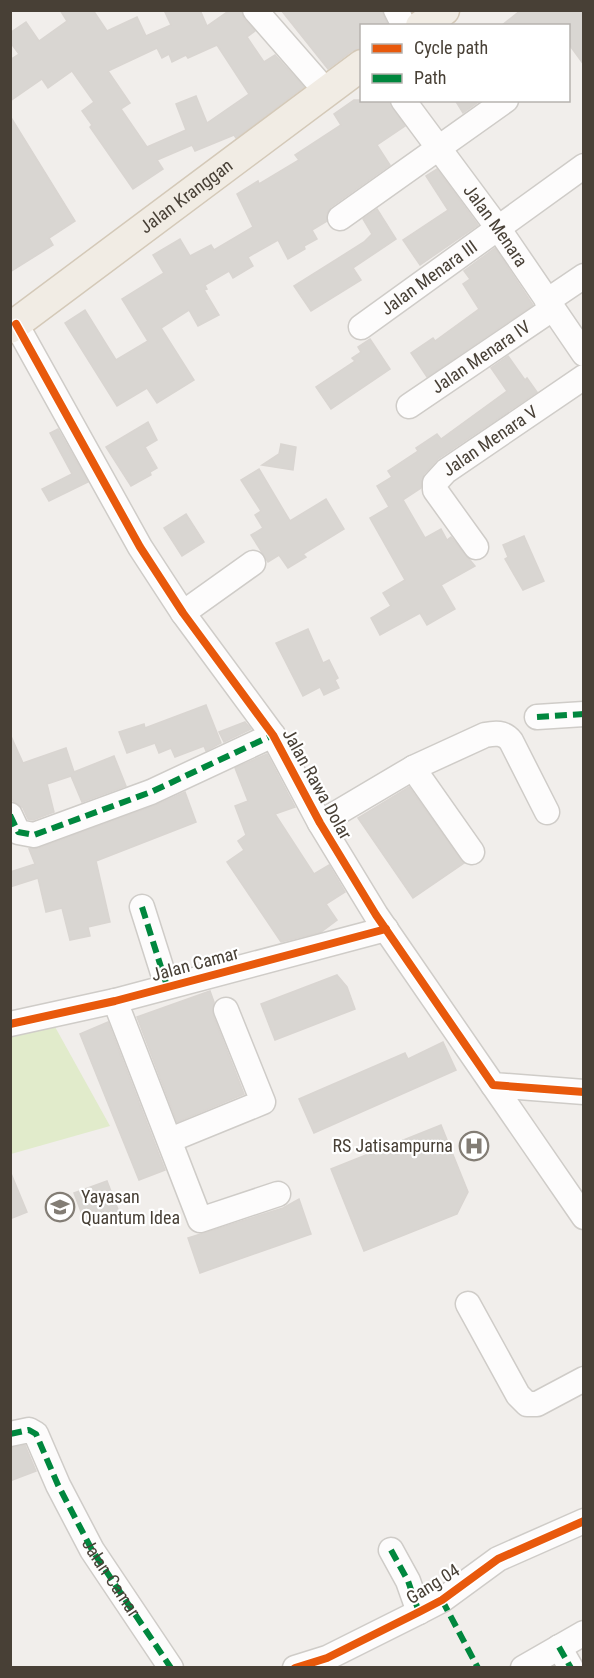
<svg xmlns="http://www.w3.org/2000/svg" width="594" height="1678" font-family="'Roboto Condensed',sans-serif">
<rect width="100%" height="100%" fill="#f1eeeb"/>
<!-- green -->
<path fill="#e1ebcb" d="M54,1025L110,1126L11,1154V1034Z"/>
<!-- building -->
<g fill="#d9d6d2" stroke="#d9d5d1" stroke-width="1.5" fill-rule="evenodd">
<path d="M60,10H93L107,31L137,17L146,36L171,25L164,10H200L207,26L230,10H241L244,19L255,31L247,37L264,62L275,55L304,87L236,138L234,135L195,151L192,145L157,160L163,169L133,189L90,127L92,125L82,111L94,102L72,71L48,88L42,79L10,101V60L19,54L10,42V33L26,22L39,41L67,21ZM217,45L249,94L207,123L196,96L176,104L186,130L147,147L121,109L130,103L108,71L157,48L162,58L169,54L172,62L186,55L188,58Z"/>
<path d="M281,10H382L388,26H362V48L352,51L328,69Z"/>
<path d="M521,10H584V65L568,43V26H501Z"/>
<path d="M354,100H389L405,126L377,145L390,165L331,207L327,213V221L312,230L317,239L304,246L305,249L288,259L278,240L248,257L253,266L233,278L229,271L205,285L207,289L204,290L219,315L198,326L189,310L161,328L194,380L157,403L147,388L117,406L65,323L85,310L116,360L148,341L122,299L164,273L153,255L180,239L190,256L211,245L214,250L253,227L237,194L258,181L259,184L299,160L295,155L341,125L334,114Z"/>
<path d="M455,100H481L463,113Z"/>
<path d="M10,116L75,221L49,238L53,245L10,272Z"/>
<path d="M437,169L478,225L420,265L403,240L448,210L426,176Z"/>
<path d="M377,209L396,239L353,268L361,280L311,311L294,286L364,242L372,234L363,219Z"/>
<path d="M495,248L533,305L427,377L411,353L433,338L435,341L479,309L463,284L470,279L464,271Z"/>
<path d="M370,339L390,369L331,409L316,387L355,361L352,358L361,352L358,347Z"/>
<path d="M508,356L525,380L527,378L537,392L438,459L424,474L421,488L403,500L425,538L441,529L447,540L451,537L475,566L441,585L455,609L427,625L420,613L380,635L371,618L391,606L383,593L405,580L370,518L389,507L377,486L392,477L388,471L418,451L416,448L437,434L441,439L507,391L491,368Z"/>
<path d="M148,422L157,440L145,447L157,468L150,472L151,475L131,486L106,447Z"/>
<path d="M58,429L88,482L49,501L42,489L72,474L50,433Z"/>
<path d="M281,444L296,447L293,470L262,465L279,454Z"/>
<path d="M259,469L290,521L326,499L344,529L303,554L306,557L288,568L279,555L268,562L251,535L263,528L255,515L261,511L241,480Z"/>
<path d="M186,514L204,542L182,556L164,528Z"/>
<path d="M524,536L544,581L523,590L505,559L508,557L503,545Z"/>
<path d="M308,629L323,663L329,660L338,678L335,680L339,688L324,695L320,687L303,696L276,643Z"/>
<path d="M206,705L221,743L206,751L204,746L175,757L171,748L159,753L155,743L127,753L119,732L144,724L145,728Z"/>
<path d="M245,722L251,729L224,742L219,732Z"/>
<path d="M10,734L23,763L66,748L74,772L114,756L126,786L82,802L71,776L47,784L54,812L33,820L28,819L23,808L13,801L10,793Z"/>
<path d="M267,754L295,807L275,814L314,874L329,865L345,892L326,904L337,920L321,932L281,942L227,862L244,850L238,841L246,835L235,806L248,801L235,768Z"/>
<path d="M409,787L464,863L413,898L358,818Z"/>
<path d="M185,792L196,822L96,861L110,922L88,927L90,936L70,940L62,908L46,912L38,878L10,887V872L35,864L29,849L39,848L156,805Z"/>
<path d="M337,975L347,987L355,1009L275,1040L261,1004Z"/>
<path d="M210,991L214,1002L213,1015L244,1094L177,1122L137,1017Z"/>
<path d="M108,1022L165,1170L139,1180L80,1034Z"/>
<path d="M443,1042L456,1070L314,1133L299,1099L405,1053L408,1059Z"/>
<path d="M441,1125L468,1192L457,1214L364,1251L331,1169Z"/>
<path d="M10,1171L27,1212L10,1219Z"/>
<path d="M107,1181L119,1212L86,1225L74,1193Z"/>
<path d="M299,1199L311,1234L200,1273L188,1238L283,1208Z"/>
<path d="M25,1445L36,1471L10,1481V1448Z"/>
</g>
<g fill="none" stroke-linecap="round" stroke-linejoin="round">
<!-- minor casing -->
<g stroke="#cfccc8" stroke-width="27">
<g id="minor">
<path d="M255,10L325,90"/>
<path d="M396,10L404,26"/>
<path id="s1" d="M403,100L498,228L584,354"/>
<path d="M340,218L506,100"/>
<path d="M547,301L584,276"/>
<path d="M16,324L140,547L183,613L273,735L320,823L376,915L493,1085L584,1092"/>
<path id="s2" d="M361,327L584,166"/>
<path id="s3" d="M409,406L552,309"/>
<path id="s4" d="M476,547L435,490V483L446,471L584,377"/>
<path d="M183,613L253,563"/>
<path d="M537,717L584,714"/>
<path d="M413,768L472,852"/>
<path d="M10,815L18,832L34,835L151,792L273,735"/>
<path d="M320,823L413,768L485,735C495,733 504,732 511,741L547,812"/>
<path d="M142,907L167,986"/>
<path d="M115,1001L200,1220L278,1194"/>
<path d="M10,1024L115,1001L386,929"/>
<path d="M493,1085L584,1217"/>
<path d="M170,1140L263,1102L226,1010"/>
<path d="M468,1304L518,1395L527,1404H537L584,1379"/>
<path d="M10,1434L29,1430L36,1434L58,1485L92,1550L171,1668"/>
<path d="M391,1550L408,1581L419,1612"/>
<path d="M559,1647L571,1668"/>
<path d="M295,1668L327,1658L419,1612L442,1600L498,1559L584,1521"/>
<path d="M523,1668L584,1633"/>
</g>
</g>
<!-- major casing -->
<g stroke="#d4c9b8" stroke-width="33">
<g id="major">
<path d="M421,26L444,10"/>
<path id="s5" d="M10,328L362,65"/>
</g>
</g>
<!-- minor -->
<use href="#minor" stroke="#fdfcfc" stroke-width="24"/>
<!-- major -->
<use href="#major" stroke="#f1ece4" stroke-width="30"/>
<!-- quiet -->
<g stroke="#00873e" stroke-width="6" stroke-dasharray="12 6" stroke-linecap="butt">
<path d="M537,717L584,714"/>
<path d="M10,815L18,832L34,835L151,792L273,735"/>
<path d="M142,907L167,986"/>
<path id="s6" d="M10,1434L29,1430L36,1434L58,1485L92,1550L171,1668"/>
<path d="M391,1550L408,1581L419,1612"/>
<path d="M442,1600L478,1668"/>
<path d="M559,1647L571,1668"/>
</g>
<!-- cycleway casing -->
<g stroke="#fff" stroke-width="11">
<g id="cycleway">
<path d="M16,324L140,547L183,613L273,735L320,823L376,915L493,1085L584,1092"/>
<path d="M10,1024L115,1001L386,929"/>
<path d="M295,1668L327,1658L419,1612L442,1600L498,1559L584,1521"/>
</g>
</g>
<!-- cycleway -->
<use href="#cycleway" stroke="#e8590c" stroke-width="8"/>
</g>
<!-- icons -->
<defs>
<g id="hospital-ring" transform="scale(1.5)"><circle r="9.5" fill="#fff" stroke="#837d75" stroke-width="1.5"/><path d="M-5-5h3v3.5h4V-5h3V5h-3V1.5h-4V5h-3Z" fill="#837d75"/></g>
<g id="school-ring" transform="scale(1.5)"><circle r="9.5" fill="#fff" stroke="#837d75" stroke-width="1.5"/><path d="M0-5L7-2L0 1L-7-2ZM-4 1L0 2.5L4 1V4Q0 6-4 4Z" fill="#837d75"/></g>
</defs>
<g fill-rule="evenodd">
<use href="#hospital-ring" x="474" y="1146"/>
<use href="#school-ring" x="60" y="1207"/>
</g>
<g text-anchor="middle" stroke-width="4.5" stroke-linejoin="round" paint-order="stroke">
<!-- street labels -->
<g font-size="18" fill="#484036" stroke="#fff">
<text dy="6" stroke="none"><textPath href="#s5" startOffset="220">Jalan Kranggan</textPath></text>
<text dy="6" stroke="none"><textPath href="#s1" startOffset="156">Jalan Menara</textPath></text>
<text dy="6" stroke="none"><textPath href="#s2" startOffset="84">Jalan Menara III</textPath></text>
<text dy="6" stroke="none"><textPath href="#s3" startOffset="87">Jalan Menara IV</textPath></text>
<text dy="6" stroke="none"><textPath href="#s4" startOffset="147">Jalan Menara V</textPath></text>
<text transform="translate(317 784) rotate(61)" y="6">Jalan Rawa Dolar</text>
<text transform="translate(195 964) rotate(-15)" y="6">Jalan Camar</text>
<text dy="6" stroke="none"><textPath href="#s6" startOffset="190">Jalan Camar</textPath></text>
<text transform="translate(433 1584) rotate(-32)" y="6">Gang 04</text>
</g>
<!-- poi labels -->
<g font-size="18" fill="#484036" stroke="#fff" text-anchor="end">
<text x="453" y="1152">RS Jatisampurna</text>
<text x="81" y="1203" text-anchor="start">Yayasan<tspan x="81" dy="21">Quantum Idea</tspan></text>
</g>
</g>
<!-- border -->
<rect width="594" height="1678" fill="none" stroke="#484036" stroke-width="24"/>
<!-- legend -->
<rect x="360" y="24" width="210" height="78" fill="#ffffff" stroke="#b6b3af" stroke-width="1.5"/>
<rect x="372" y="44" width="30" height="9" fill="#e8590c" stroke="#b6b3af" stroke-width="1.5"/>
<text x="414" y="54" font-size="18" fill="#484036">Cycle path</text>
<rect x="372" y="74" width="30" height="9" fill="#00873e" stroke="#b6b3af" stroke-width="1.5"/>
<text x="414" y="84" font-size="18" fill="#484036">Path</text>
</svg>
